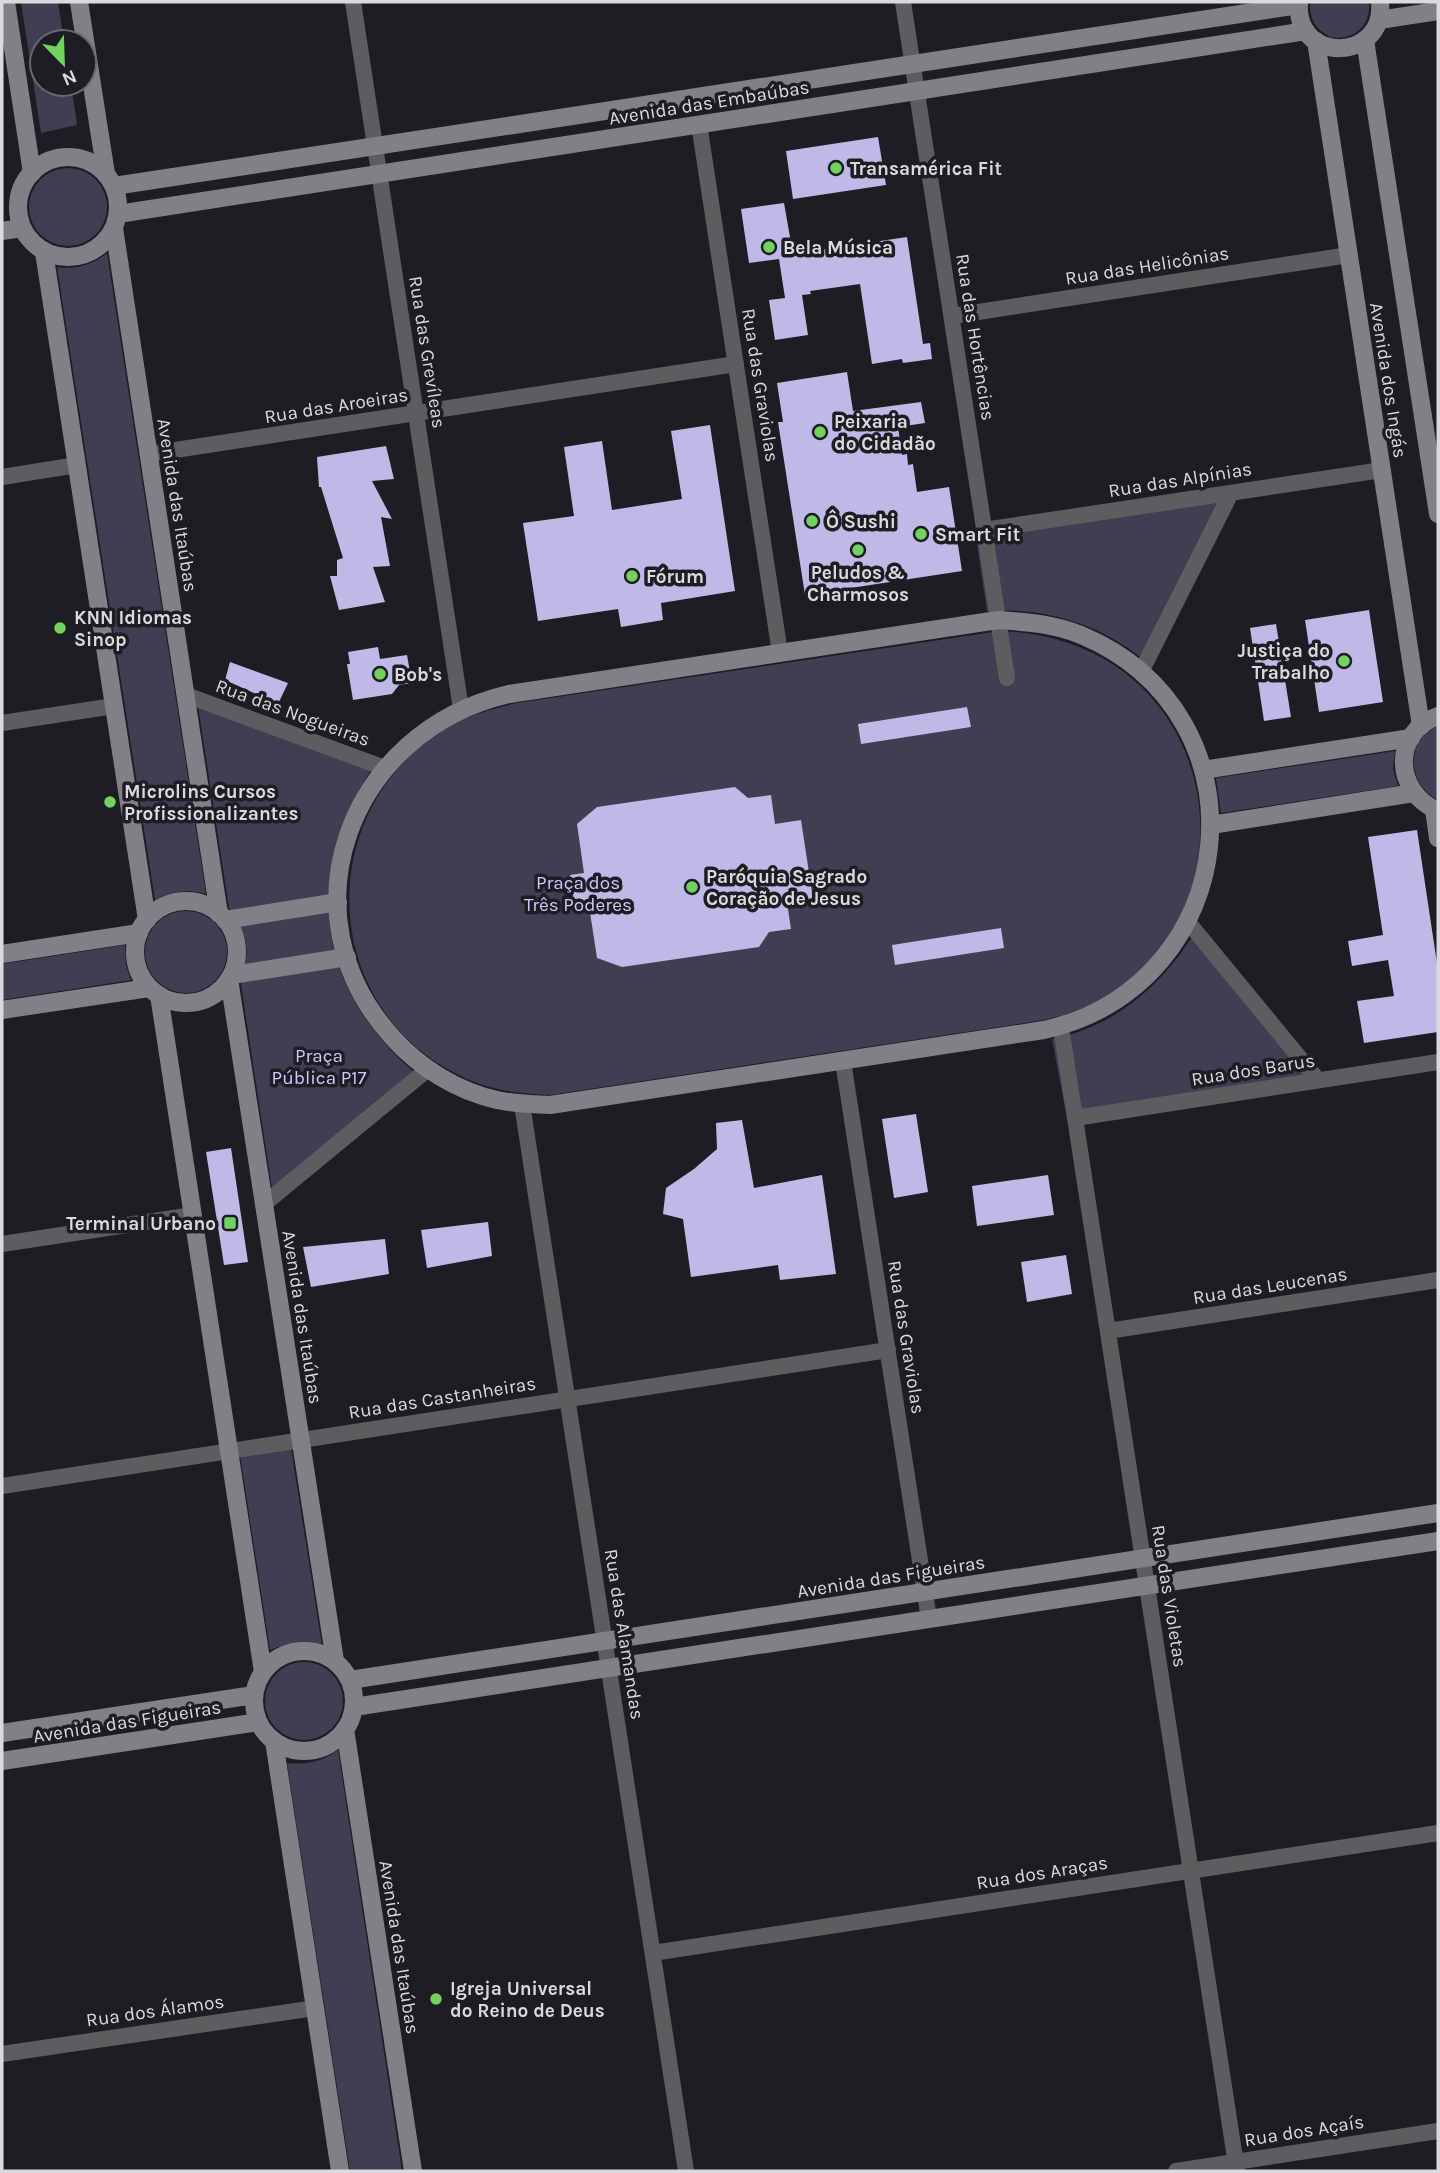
<svg xmlns="http://www.w3.org/2000/svg" width="1440" height="2173" font-family="Karla,sans-serif">
<rect width="100%" height="100%" fill="#1e1d24"/>
<!-- green -->
<g fill="#413e54">
<path d="M21,2H58L64,42H42V84H71L77,125L41,133Z"/>
<path d="M1310,2H1369C1371,26 1354,41 1330,37C1315,29 1309,18 1310,2Z"/>
<circle cx="68" cy="207" r="39"/>
<path d="M107,253L206,894C188,889 171,891 155,900L57,267C76,270 92,265 107,253Z"/>
<path d="M1220,501L1141,658C1099,623 1041,607 987,611L976,538Z"/>
<path d="M1000,631C1246,640 1271,969 1044,1020L550,1095C523,1094 497,1091 472,1081C321,1019 307,817 443,730C465,716 491,709 517,703Z"/>
<path d="M198,706L371,770C302,876 317,989 414,1072L272,1189L241,984C250,949 250,938 229,908Z"/>
<path d="M1438,726V800C1407,784 1404,741 1438,726Z"/>
<path d="M1395,751L1393,769L1398,786L1221,813L1216,778Z"/>
<circle cx="186" cy="952" r="41"/>
<path d="M1192,937L1306,1076L1066,1113L1052,1039C1112,1028 1160,987 1192,937Z"/>
<path d="M125,945L126,965L131,980L2,1000V964Z"/>
<path d="M291,1448L322,1646C303,1641 288,1642 270,1650L240,1455Z"/>
<circle cx="304" cy="1701" r="39"/>
<path d="M338,1750L402,2171H350L287,1763C306,1765 322,1762 338,1750Z"/>
</g>
<!-- building -->
<g fill="#beb9e6">
<path d="M878,137L886,185L793,199L786,151Z"/>
<path d="M784,203L793,254L907,237L923,344L930,343L932,359L903,363L902,359L872,364L860,284L810,291L811,294L802,295L808,335L775,340L769,300L785,298L779,259L749,263L741,209Z"/>
<path d="M847,372L853,411L921,402L925,423L898,427L902,455L907,454L908,465L913,464L917,492L949,487L962,571L805,595L778,422H783L777,383Z"/>
<path d="M710,425L735,591L661,603L663,620L621,627L618,609L538,621L523,523L574,516L564,447L602,441L612,510L682,499L671,431Z"/>
<path d="M386,446L394,479L372,481L392,519L381,517L390,566L373,567L385,602L339,610L330,576H337V560L343,558L321,487H319L317,457Z"/>
<path d="M1369,610L1383,702L1319,712L1305,620Z"/>
<path d="M1276,624L1291,717L1264,721L1250,628Z"/>
<path d="M378,647L380,659L407,655L412,683L399,685L392,694L353,700L347,664H350L348,652Z"/>
<path d="M230,662L288,683L278,704L225,680Z"/>
<path d="M967,707L971,727L861,744L858,724Z"/>
<path d="M735,787L748,798L771,795L775,824L801,820L813,899L787,903L791,929L769,932L759,947L622,967L597,958L589,906L575,908L570,875L584,873L577,824L597,807Z"/>
<path d="M1417,830L1438,970V1032L1364,1043L1357,1001L1394,996L1388,960L1352,966L1348,941L1383,935L1368,837Z"/>
<path d="M1001,928L1004,948L895,965L892,945Z"/>
<path d="M916,1114L928,1192L894,1198L882,1119Z"/>
<path d="M742,1120L754,1188L822,1175L836,1274L780,1280L778,1265L691,1277L683,1219L663,1214L666,1188L694,1169L717,1149L716,1123Z"/>
<path d="M231,1148L248,1262L224,1265L206,1152Z"/>
<path d="M1048,1175L1054,1215L977,1226L972,1186Z"/>
<path d="M488,1222L492,1256L427,1268L421,1230Z"/>
<path d="M385,1239L389,1274L311,1287L303,1247Z"/>
<path d="M1066,1255L1072,1294L1027,1302L1021,1262Z"/>
</g>
<g fill="none" stroke-linecap="round" stroke-linejoin="round">
<!-- street -->
<g stroke="#5d5d60" stroke-width="16">
<path d="M353,2L461,709"/>
<path d="M903,2L1007,678"/>
<path d="M699,124L780,653"/>
<path d="M952,316L1349,255"/>
<path d="M149,454L736,364"/>
<path d="M2,477L77,465"/>
<path d="M984,530L1382,470"/>
<path d="M1141,672L1231,493"/>
<path d="M186,695L385,768"/>
<path d="M2,723L114,706"/>
<path d="M1188,922L1318,1080"/>
<path d="M1061,1027L1237,2171"/>
<path d="M843,1061L929,1619"/>
<path d="M522,1104L686,2171"/>
<path d="M1075,1118L1438,1062"/>
<path d="M264,1204L428,1069"/>
<path d="M2,1244L193,1215"/>
<path d="M1108,1331L1438,1280"/>
<path d="M2,1486L888,1350"/>
<path d="M653,1953L1438,1833"/>
<path d="M2,2054L315,2008"/>
<path d="M1176,2171L1438,2131"/>
</g>
<!-- secondary -->
<g stroke="#818086" stroke-width="18">
<path d="M6,2L32,173"/>
<path d="M79,2L106,174"/>
<path d="M1299,2C1294,65 1386,62 1380,2"/>
<path d="M1379,20L1438,11"/>
<path d="M1365,40L1438,514"/>
<path d="M1316,41L1421,726"/>
<circle cx="68" cy="207" r="50"/>
<path d="M114,186L1299,5"/>
<path d="M118,214L1306,31"/>
<path d="M114,228L219,914"/>
<path d="M2,231L22,228"/>
<path d="M44,252L147,920"/>
<path d="M998,620C1027,622 1055,624 1081,635C1272,715 1244,985 1044,1030L550,1105C532,1104 514,1104 497,1100C457,1091 420,1068 393,1038C280,914 349,731 509,694Z"/>
<path d="M1438,716C1391,733 1394,792 1438,811"/>
<path d="M1203,770L1411,738"/>
<path d="M1434,809L1438,838"/>
<path d="M1211,825L1414,793"/>
<circle cx="186" cy="952" r="51"/>
<path d="M225,920L338,902"/>
<path d="M2,954L139,933"/>
<path d="M232,975L347,957"/>
<path d="M229,979L335,1661"/>
<path d="M159,995L263,1672"/>
<path d="M2,1010L149,988"/>
<circle cx="304" cy="1701" r="50"/>
<path d="M350,1680L1438,1513"/>
<path d="M354,1707L1438,1541"/>
<path d="M345,1729L413,2171"/>
<path d="M2,1733L254,1695"/>
<path d="M274,1741L340,2171"/>
<path d="M2,1761L258,1722"/>
</g>
</g>
<!-- markers -->
<g fill="#72d25d" stroke="#1e1d24" stroke-width="2.5">
<circle cx="836" cy="168" r="7"/>
<circle cx="769" cy="247" r="7"/>
<circle cx="820" cy="432" r="7"/>
<circle cx="812" cy="521" r="7"/>
<circle cx="921" cy="534" r="7"/>
<circle cx="858" cy="550" r="7"/>
<circle cx="632" cy="576" r="7"/>
<circle cx="60" cy="628" r="7"/>
<circle cx="1344" cy="661" r="7"/>
<circle cx="380" cy="674" r="7"/>
<circle cx="110" cy="802" r="7"/>
<circle cx="692" cy="887" r="7"/>
<rect x="223" y="1216" width="14" height="14" rx="3.5"/>
<circle cx="436" cy="1999" r="7"/>
</g>
<g text-anchor="middle" stroke-width="7" stroke-linejoin="round" paint-order="stroke">
<!-- street labels -->
<g font-size="19" fill="#dad9de" stroke="#1e1d24">
<text transform="translate(709 102) rotate(-9)" y="7">Avenida das Embaúbas</text>
<text transform="translate(1147 265) rotate(-9)" y="7">Rua das Helicônias</text>
<text transform="translate(976 337) rotate(81)" y="7">Rua das Hortências</text>
<text transform="translate(428 352) rotate(81)" y="7">Rua das Grevíleas</text>
<text transform="translate(1389 380) rotate(81)" y="7">Avenida dos Ingás</text>
<text transform="translate(761 385) rotate(81)" y="7">Rua das Graviolas</text>
<text transform="translate(336 405) rotate(-9)" y="7">Rua das Aroeiras</text>
<text transform="translate(1180 479) rotate(-9)" y="7">Rua das Alpínias</text>
<text transform="translate(178 505) rotate(81)" y="7">Avenida das Itaúbas</text>
<text transform="translate(293 712) rotate(20)" y="7">Rua das Nogueiras</text>
<text transform="translate(1253 1069) rotate(-9)" y="7">Rua dos Barus</text>
<text transform="translate(1270 1285) rotate(-9)" y="7">Rua das Leucenas</text>
<text transform="translate(303 1317) rotate(81)" y="7">Avenida das Itaúbas</text>
<text transform="translate(907 1337) rotate(81)" y="7">Rua das Graviolas</text>
<text transform="translate(442 1397) rotate(-9)" y="7">Rua das Castanheiras</text>
<text transform="translate(891 1576) rotate(-9)" y="7">Avenida das Figueiras</text>
<text transform="translate(1170 1596) rotate(81)" y="7">Rua das Violetas</text>
<text transform="translate(625 1634) rotate(81)" y="7">Rua das Alamandas</text>
<text transform="translate(127 1721) rotate(-9)" y="7">Avenida das Figueiras</text>
<text transform="translate(1042 1872) rotate(-9)" y="7">Rua dos Araças</text>
<text transform="translate(400 1947) rotate(81)" y="7">Avenida das Itaúbas</text>
<text transform="translate(155 2010) rotate(-8)" y="7">Rua dos Álamos</text>
<text transform="translate(1304 2130) rotate(-9)" y="7">Rua dos Açaís</text>
</g>
<!-- poi labels -->
<g font-size="19" font-weight="bold" fill="#dad9de" stroke="#1e1d24" text-anchor="start">
<text x="850" y="175">Transamérica Fit</text>
<text x="783" y="254">Bela Música</text>
<text x="834" y="428">Peixaria<tspan x="834" dy="22">do Cidadão</tspan></text>
<text x="826" y="528">Ô Sushi</text>
<text x="935" y="541">Smart Fit</text>
<text x="858" y="579" text-anchor="middle">Peludos &amp;<tspan x="858" dy="22">Charmosos</tspan></text>
<text x="646" y="583">Fórum</text>
<text x="74" y="624">KNN Idiomas<tspan x="74" dy="22">Sinop</tspan></text>
<text x="1330" y="657" text-anchor="end">Justiça do<tspan x="1330" dy="22">Trabalho</tspan></text>
<text x="394" y="681">Bob's</text>
<text x="124" y="798">Microlins Cursos<tspan x="124" dy="22">Profissionalizantes</tspan></text>
<text x="706" y="883">Paróquia Sagrado<tspan x="706" dy="22">Coração de Jesus</tspan></text>
<text x="216" y="1230" text-anchor="end">Terminal Urbano</text>
<text x="450" y="1995">Igreja Universal<tspan x="450" dy="22">do Reino de Deus</tspan></text>
</g>
<!-- park labels -->
<g font-size="19" fill="#cfc9ff" stroke="#1e1d24">
<text x="578" y="889">Praça dos<tspan x="578" dy="22">Três Poderes</tspan></text>
<text x="319" y="1062">Praça<tspan x="319" dy="22">Pública P17</tspan></text>
</g>
</g>
<!-- border -->
<rect width="1440" height="2173" fill="none" stroke="#dad9de" stroke-width="7"/>
<!-- north arrow -->
<g transform="translate(63 63) rotate(157)"><circle r="33" fill="#1e1d24" stroke="#69686e" stroke-width="2"/>
<path d="M0-5L12 26L0 18L-12 26Z" fill="#72d25d"/>
<text y="-10" font-size="19" font-weight="bold" text-anchor="middle" fill="#dad9de">N</text>
</g>
</svg>
